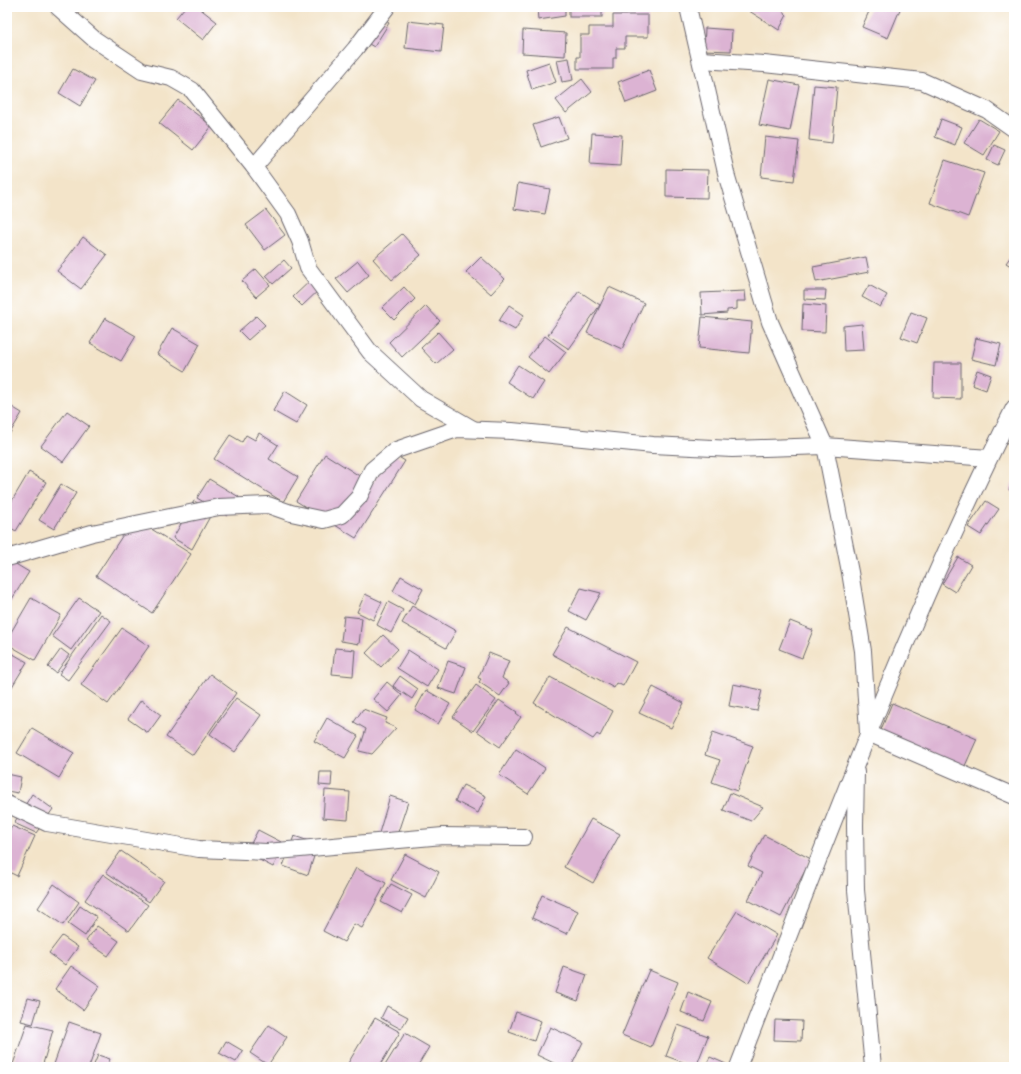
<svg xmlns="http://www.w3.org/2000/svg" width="1021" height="1074" font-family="Mynerve,sans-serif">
<rect width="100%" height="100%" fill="#fff"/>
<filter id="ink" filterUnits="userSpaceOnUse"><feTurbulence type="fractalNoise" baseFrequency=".025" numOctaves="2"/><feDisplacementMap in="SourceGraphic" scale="8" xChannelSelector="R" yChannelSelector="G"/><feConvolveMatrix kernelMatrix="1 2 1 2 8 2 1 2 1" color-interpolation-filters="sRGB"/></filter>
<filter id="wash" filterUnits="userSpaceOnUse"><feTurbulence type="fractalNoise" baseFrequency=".012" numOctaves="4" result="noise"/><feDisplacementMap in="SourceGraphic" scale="16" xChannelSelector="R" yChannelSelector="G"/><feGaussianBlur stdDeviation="0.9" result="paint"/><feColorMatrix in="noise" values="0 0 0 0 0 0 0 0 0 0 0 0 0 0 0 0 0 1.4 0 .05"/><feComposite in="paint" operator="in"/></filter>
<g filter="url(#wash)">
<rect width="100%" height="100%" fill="#f3e4c9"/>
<g id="blocks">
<!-- building -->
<g fill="#dcb3d3">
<path d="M185,7H198L217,22L203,40L176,18Z"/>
<path d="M537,7H565V16L538,20Z"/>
<rect x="569" y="7" width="33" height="10"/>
<path d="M743,7H778L787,15L779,30Z"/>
<path d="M871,7H901L888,38L862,27Z"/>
<path d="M374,14L389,23L374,47L359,38Z"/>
<path d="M613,15H648V37H625V48H616V58H613V69H577V57H580V35H589V27H613Z"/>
<path d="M408,21L444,25L441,52L405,48Z"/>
<path d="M705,28L732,30L731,51L704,50Z"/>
<path d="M523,30L566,33L565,56L522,53Z"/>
<path d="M569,58L573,80L562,82L557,60Z"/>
<path d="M549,62L556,82L532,90L526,70Z"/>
<path d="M73,69L95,81L80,106L59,93Z"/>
<path d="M649,70L657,91L626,103L618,82Z"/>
<path d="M582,79L592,92L566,113L556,100Z"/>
<path d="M769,79L799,85L790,131L759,125Z"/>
<path d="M814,85L837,87L832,143L809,140Z"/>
<path d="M178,100L212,126L193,150L159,123Z"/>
<path d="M559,117L567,138L541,147L533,125Z"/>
<path d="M941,119L962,127L955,145L935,137Z"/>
<path d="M979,119L999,131L984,155L964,143Z"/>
<path d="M592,133L622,135L620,166L590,164Z"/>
<path d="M765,137L799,141L794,181L761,177Z"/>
<path d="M994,145L1005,150L998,165L987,160Z"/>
<path d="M945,160L984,173L968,217L930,203Z"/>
<path d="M666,169L708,170L707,198L666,197Z"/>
<path d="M518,183L550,189L545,214L514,209Z"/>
<path d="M266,210L285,235L265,250L246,225Z"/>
<path d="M402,234L421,255L392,280L373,259Z"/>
<path d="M83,237L107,255L81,289L57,271Z"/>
<path d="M1014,252V268L1006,263Z"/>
<path d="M481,257L505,279L491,294L466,272Z"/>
<path d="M866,257L869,272L816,282L813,267Z"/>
<path d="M284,260L291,268L273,284L266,276Z"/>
<path d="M358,261L369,275L348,293L336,279Z"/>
<path d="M256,269L270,285L256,297L242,281Z"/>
<path d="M312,279L321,288L302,306L293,297Z"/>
<path d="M869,285L887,295L880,307L862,297Z"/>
<path d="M404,287L415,299L394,320L382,308Z"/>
<path d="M609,287L644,303L622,349L587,333Z"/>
<path d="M804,290H826L825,300L804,299Z"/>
<path d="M579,291L600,305L569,349L548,335Z"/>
<path d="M745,291L746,301H737V309L727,310V313L702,315L701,293Z"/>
<path d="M803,304L826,306L825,332L802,331Z"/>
<path d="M509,305L524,315L515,330L499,321Z"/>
<path d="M426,306L440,321L402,357L389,342Z"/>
<path d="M911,312L927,318L917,343L901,337Z"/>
<path d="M256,316L265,325L248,340L239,331Z"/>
<path d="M702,317L752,322L749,353L699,348Z"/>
<path d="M105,318L136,336L121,361L90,343Z"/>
<path d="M862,324L864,350L844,351L843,326Z"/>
<path d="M172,328L200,344L185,371L157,354Z"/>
<path d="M438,332L453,349L436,364L421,348Z"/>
<path d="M545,336L566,352L549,374L528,357Z"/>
<path d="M976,338L1001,344L996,365L971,359Z"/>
<path d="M934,363H961V399L933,398Z"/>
<path d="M518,365L544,382L533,399L507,382Z"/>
<path d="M977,370L991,375L986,390L972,385Z"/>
<path d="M285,391L307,405L296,424L273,411Z"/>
<path d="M7,404L22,413L7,438Z"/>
<path d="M67,411L89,426L63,462L41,446Z"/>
<path d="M259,433L278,445L269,459L298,477L283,502L214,459L230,435L242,442L246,435L255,440Z"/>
<path d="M392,453L405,461L356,538L296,501L325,454L372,484Z"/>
<path d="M29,472L46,482L16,531L7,526V509Z"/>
<path d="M209,479L239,497L227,516L197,498Z"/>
<path d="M1014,481V492L1009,490Z"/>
<path d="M61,484L76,493L54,529L39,520Z"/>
<path d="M194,501L213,511L192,549L173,538Z"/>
<path d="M986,501L999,509L981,535L968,527Z"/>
<path d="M134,518L191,554L152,613L96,576Z"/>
<path d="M958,557L971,565L955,592L942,584Z"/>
<path d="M9,560L29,572L7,607V563Z"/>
<path d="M401,576L423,589L415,604L393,591Z"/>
<path d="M581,588L601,593L586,620L569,611Z"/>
<path d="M365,594L382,602L373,620L357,612Z"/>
<path d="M31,598L61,615L35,660L7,644V639Z"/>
<path d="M79,598L99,611L71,650L52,636Z"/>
<path d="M388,602L403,610L391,633L377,625Z"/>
<path d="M412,606L456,631L446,648L402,623Z"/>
<path d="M101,614L111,621L68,680L59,674Z"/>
<path d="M344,616L362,618L359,644L341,641Z"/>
<path d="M790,621L813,630L802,658L779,649Z"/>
<path d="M568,627L636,662L623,686L617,683L614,688L552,654Z"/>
<path d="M122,628L149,646L108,704L81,685Z"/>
<path d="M383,635L398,649L381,667L366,653Z"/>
<path d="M335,648L355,650L353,676L332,674Z"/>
<path d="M61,649L69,655L56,673L48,667Z"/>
<path d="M408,650L438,669L427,687L397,668Z"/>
<path d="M8,651L27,662L10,690L7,689Z"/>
<path d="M489,653L509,661L502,678L509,683L500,696L479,682L481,679L478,678Z"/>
<path d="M448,661L466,667L456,694L438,688Z"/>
<path d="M210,674L236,693L193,755L166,737Z"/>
<path d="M400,676L418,689L412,699L393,686Z"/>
<path d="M550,677L613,711L600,736L597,734L593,739L534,703Z"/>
<path d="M387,682L402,695L388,712L373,699Z"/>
<path d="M733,684L762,690L757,711L729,706Z"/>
<path d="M476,685L496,700L473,731L453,717Z"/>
<path d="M653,687L684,703L671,728L639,713Z"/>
<path d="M426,690L450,704L438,724L415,710Z"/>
<path d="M236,698L261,715L235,752L210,734Z"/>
<path d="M141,700L161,715L148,733L128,719Z"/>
<path d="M499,700L517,712L516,713L521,717L500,747L477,731Z"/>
<path d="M892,703L977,739L964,768L880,732Z"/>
<path d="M363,709L387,718L385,723L396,728L372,754L359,751L366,729L354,722Z"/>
<path d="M327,718L358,736L345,758L314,741Z"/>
<path d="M32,728L74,753L59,778L17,753Z"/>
<path d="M713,732L753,746L737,791L712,782L720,760L705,755Z"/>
<path d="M516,749L545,768L528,794L499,775Z"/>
<path d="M320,772H332L331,786L319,785Z"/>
<path d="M7,774L21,777L18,793L7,791Z"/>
<path d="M463,785L486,796L478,813L455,801Z"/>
<path d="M325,790L350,792L348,820L323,818Z"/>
<path d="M730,793L763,807L751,821L723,810Z"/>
<path d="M32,794L53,809L36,833L14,823Z"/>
<path d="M390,796L408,802L396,838L379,833Z"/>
<path d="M591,819L620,834L593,883L564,867Z"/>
<path d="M12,826L35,836L17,876L7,871V837Z"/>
<path d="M258,830L285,844L273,867L246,853Z"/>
<path d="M764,835L811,859L781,917L748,900L762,873L748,866Z"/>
<path d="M294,836L318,844L308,875L283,866Z"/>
<path d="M121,851L164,881L149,902L106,872Z"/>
<path d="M405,854L439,872L426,898L391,880Z"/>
<path d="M356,868L386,883L362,928L354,924L344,942L323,931Z"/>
<path d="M103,874L148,905L129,931L85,900Z"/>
<path d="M54,884L79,902L63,925L38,908Z"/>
<path d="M391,884L412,895L402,913L381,902Z"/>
<path d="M542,895L578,911L567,934L532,918Z"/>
<path d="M80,906L97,917L85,936L68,924Z"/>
<path d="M737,911L777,935L748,983L707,958Z"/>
<path d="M97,926L119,941L108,956L86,941Z"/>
<path d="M62,936L78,947L65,965L49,953Z"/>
<path d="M71,966L100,986L83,1010L55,989Z"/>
<path d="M564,967L587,975L578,1001L555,993Z"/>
<path d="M649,970L678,982L651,1047L622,1035Z"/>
<path d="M688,992L712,1002L704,1021L681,1012Z"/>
<path d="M28,998L40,1001L33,1024L21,1021Z"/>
<path d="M387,1006L408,1017L401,1029L381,1018Z"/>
<path d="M516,1012L541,1021L534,1041L509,1032Z"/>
<path d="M375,1018L400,1032L379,1067H350L347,1065Z"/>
<path d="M775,1020L802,1021L801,1041L774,1040Z"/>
<path d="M69,1022L101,1033L89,1067H53Z"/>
<path d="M27,1024L53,1030L42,1067H12Z"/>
<path d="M269,1025L287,1037L268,1065L250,1053Z"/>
<path d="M678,1025L708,1036L696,1067L666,1056Z"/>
<path d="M550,1027L583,1042L571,1067H562L537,1055Z"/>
<path d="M405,1033L429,1047L417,1067H384Z"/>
<path d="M226,1041L243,1051L236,1062L219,1053Z"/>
<path d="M98,1055L110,1059L107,1067H93Z"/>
<path d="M710,1057L726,1064L725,1067H705Z"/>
<path d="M274,1063L281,1067H273Z"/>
</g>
</g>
</g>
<g filter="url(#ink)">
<use href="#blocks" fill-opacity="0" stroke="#6b666d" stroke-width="1"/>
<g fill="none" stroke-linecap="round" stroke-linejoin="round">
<!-- minor casing -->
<g stroke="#6b666d" stroke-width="18">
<g id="minor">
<path d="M58,7L94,39L142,71L171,78L192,90L254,167L288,214L300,241L308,268L370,352L421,399L473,429"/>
<path d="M688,7L727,177L770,322L825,446L850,572L863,651L868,733L1014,796"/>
<path d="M701,60L764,64L922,81L987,110L1014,129"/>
<path d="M254,167L355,49L387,7"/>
<path d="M7,558L92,533L219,507L268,505L291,513L324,520L342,515L359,497L372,470L396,450L457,429L512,431L653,445L732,449L825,446L989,458"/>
<path d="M856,772L855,825L856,890L873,1067"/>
<path d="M7,804L47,823L199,849L267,852L443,836L524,837"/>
<path d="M738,1067C824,845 907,621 1014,408"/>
</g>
</g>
<!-- minor -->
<use href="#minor" stroke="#fff" stroke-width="16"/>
</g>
</g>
<!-- margin -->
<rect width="1021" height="1074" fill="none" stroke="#fff" stroke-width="24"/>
</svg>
